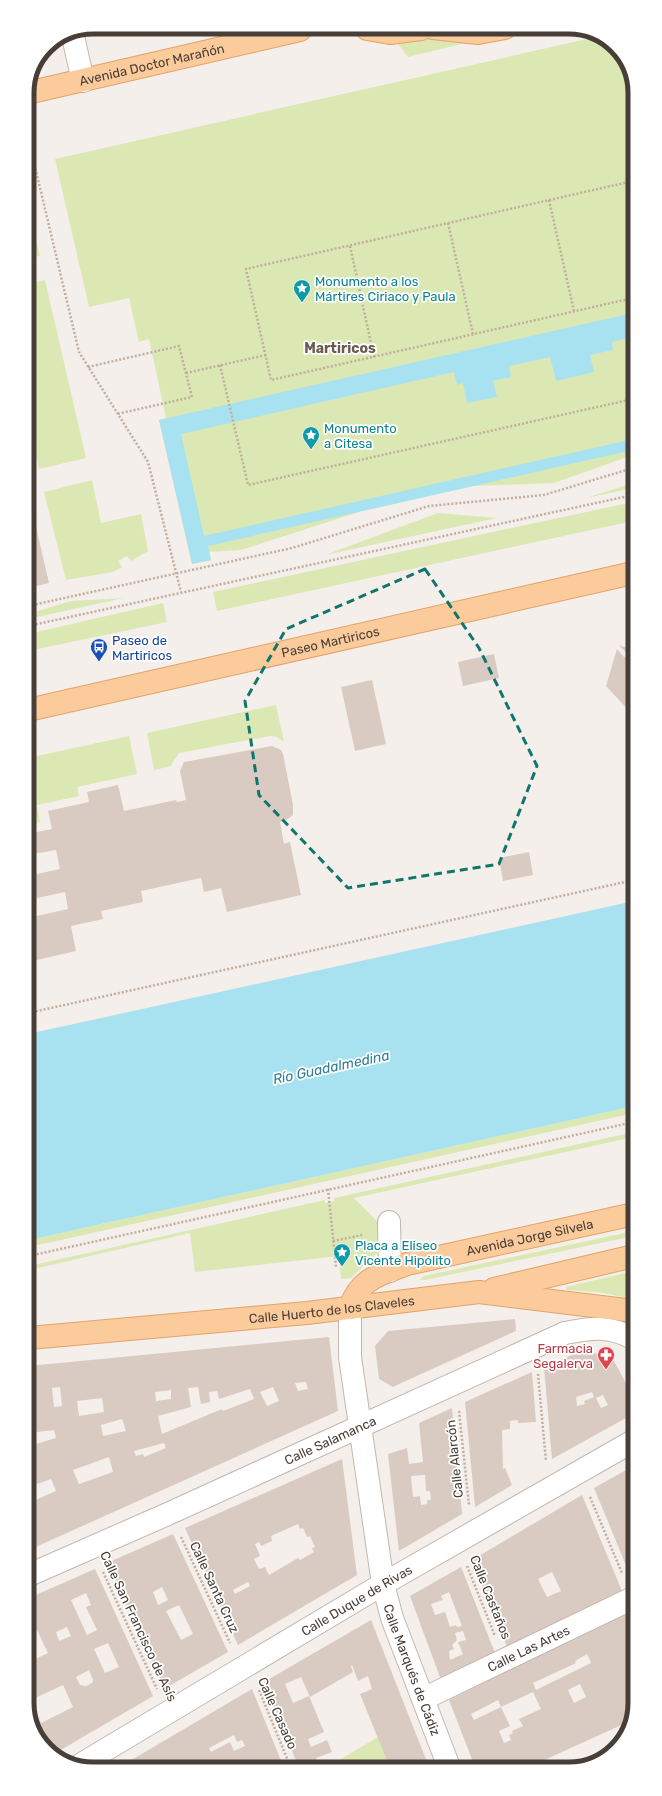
<svg xmlns="http://www.w3.org/2000/svg" width="662" height="1796" font-family="Rubik,sans-serif">
<rect width="100%" height="100%" fill="#f4efea"/>
<!-- green -->
<g fill="#dce8b3">
<path d="M428,36L466,43L408,57L396,41Z"/>
<path d="M596,37L612,43L633,76V455L554,483L473,486L362,511L241,550L209,552L211,560L192,564L159,420L166,418L149,339L139,342L129,298L89,307L55,159Z"/>
<path d="M33,229L40,256L27,258V230Z"/>
<path d="M45,280L86,458L39,469L28,418L27,284Z"/>
<path d="M92,480L101,523L141,514L148,551L131,561L127,556L118,561L122,567L113,572L66,580L44,492Z"/>
<path d="M633,483V488L586,498Z"/>
<path d="M633,502V521L217,611L213,592Z"/>
<path d="M438,513L497,518L325,555Z"/>
<path d="M124,598L28,619V614L71,601Z"/>
<path d="M163,603L167,622L28,651V634Z"/>
<path d="M276,705L284,742L277,737L270,736L179,753L174,760L171,766L154,770L147,733Z"/>
<path d="M129,736L137,774L77,787L79,796L37,805L40,822L28,825V758Z"/>
<path d="M634,1106V1113L29,1247V1240Z"/>
<path d="M634,1132V1137L354,1198L380,1224L377,1253L351,1278L341,1279L339,1256L195,1272L190,1233L29,1270V1266L325,1200V1203L334,1201V1198Z"/>
<path d="M634,1231V1236L425,1280H420L424,1276Z"/>
<path d="M634,1271V1299L597,1292L567,1290L566,1287Z"/>
<path d="M378,1737L390,1768H339L336,1762Z"/>
</g>
<!-- water -->
<g fill="#a8e2f0">
<path d="M633,313V337L612,342L613,350L590,355L594,372L556,381L550,357L509,366L511,377L493,381L497,397L467,403L463,383L457,385L454,372L181,434L204,536L633,439V450L208,546L211,560L192,564L159,420Z"/>
<path d="M634,901V1106L29,1240L28,1034Z"/>
</g>
<!-- building -->
<g fill="#d9cbc2" fill-rule="evenodd">
<path d="M28,492L49,583L28,588Z"/>
<path d="M633,644L634,679V716L606,686L617,649L624,657L628,655L619,645L624,647Z"/>
<path d="M494,654L499,678L463,686L458,662Z"/>
<path d="M372,680L386,744L355,751L341,687Z"/>
<path d="M272,746L281,750L283,754L293,805V815L288,819L280,822L284,844L290,842L301,895L227,912L221,888L204,892L201,878L141,891L143,902L101,911L103,919L71,926L76,951L28,962V918L68,909L65,892L28,900V876L60,869L56,850L28,855V834L52,829L48,811L89,802L87,792L118,785L124,811L176,800L177,802L186,800L180,771L184,762Z"/>
<path d="M529,852L533,875L503,881L499,858Z"/>
<path d="M515,1319L516,1331L399,1384L393,1387L379,1379L375,1346L388,1331Z"/>
<path d="M329,1337L338,1411L29,1550V1490L33,1501L56,1491L51,1479L29,1487V1446L56,1438L54,1430L29,1433V1366ZM306,1382L308,1389L298,1391L295,1383ZM60,1387L62,1406L54,1407L52,1388ZM198,1387L201,1404L210,1402L209,1392L217,1391L219,1399L250,1389L254,1399L223,1411L222,1409L162,1434L158,1416L191,1407L188,1388ZM273,1387L279,1401L267,1406L260,1392ZM171,1390V1399L156,1401L155,1392ZM102,1398L104,1412L79,1416L77,1401ZM122,1419L126,1431L103,1436L101,1425ZM164,1443L166,1448L144,1457L143,1454L136,1456L134,1451ZM109,1457L113,1472L79,1484L73,1470Z"/>
<path d="M581,1351L606,1355L614,1361L633,1396L635,1413L552,1459L544,1367ZM592,1392L594,1397L584,1401L585,1404L577,1406L576,1397ZM603,1395L608,1405L601,1408L596,1398Z"/>
<path d="M532,1372L536,1422L518,1423V1420L510,1421V1429L502,1430L503,1469L505,1468L512,1485L475,1507L465,1402Z"/>
<path d="M452,1408L462,1514L399,1551L388,1454L407,1448L409,1464L423,1462L419,1423ZM425,1475L426,1491H430L431,1500H427V1504L421,1505L420,1496L413,1497L411,1476Z"/>
<path d="M342,1459L357,1575L238,1645L185,1528ZM298,1524L300,1529L303,1528L307,1537L310,1536L315,1547L312,1548L314,1552L300,1560L298,1558L269,1575L265,1567L259,1569L254,1559L260,1556L255,1544L259,1542L261,1546L272,1541L271,1536ZM248,1582L250,1586L235,1594L233,1590Z"/>
<path d="M635,1465V1587L594,1488Z"/>
<path d="M582,1495L622,1591L507,1647L472,1560ZM552,1572L561,1591L547,1597L538,1579Z"/>
<path d="M173,1534L228,1652L164,1689L107,1563ZM162,1587L168,1600L158,1605L153,1592ZM179,1605L193,1634L181,1640L166,1611Z"/>
<path d="M461,1567L495,1653L441,1680L410,1596ZM449,1592L462,1626L457,1627L456,1625L450,1627L445,1612L435,1615L431,1604L443,1600L441,1596ZM463,1631L466,1640L458,1642L463,1654L450,1660L449,1651L454,1649L452,1645L457,1640L455,1633Z"/>
<path d="M95,1569L153,1696L54,1754L50,1753L29,1720V1662L48,1653L37,1630L29,1634V1598ZM86,1593L91,1605L86,1607L97,1630L87,1635L71,1600ZM67,1627L71,1636L59,1641L56,1632ZM108,1643L119,1667L105,1673L94,1649ZM89,1670L93,1680L92,1683L86,1686L80,1685L76,1677ZM63,1685L73,1707L41,1723L31,1700Z"/>
<path d="M635,1608V1703L628,1722L529,1767H475L449,1700ZM587,1654L591,1663L536,1690L533,1683L576,1663L575,1661ZM580,1684L586,1697L574,1703L568,1690ZM533,1692L541,1709L519,1719L523,1726L512,1731L513,1733L509,1735L511,1740L504,1743L499,1731L510,1726L501,1707ZM498,1700L501,1707L474,1720L471,1714Z"/>
<path d="M371,1620L429,1767L390,1768L360,1694L372,1689L368,1676L358,1681L352,1665L351,1667L353,1672L310,1697L301,1677L285,1684L293,1703L309,1696L324,1732L308,1739L311,1747L327,1740L332,1752L316,1758L320,1768H299L264,1682Z"/>
<path d="M252,1689L284,1768L130,1769L128,1762ZM234,1735L237,1742L242,1740L245,1746L234,1751L230,1742L211,1752L209,1748Z"/>
</g>
<g fill="none" stroke-linecap="round" stroke-linejoin="round">
<!-- minor casing -->
<g stroke="#c3b7af" stroke-width="24">
<g id="minor">
<path d="M72,32L83,81"/>
<path d="M389,1222L390,1271"/>
<path id="s1" d="M350,1308V1357L383,1584L392,1618L449,1767"/>
<path id="s2" d="M29,1575L170,1513L565,1333C591,1328 610,1325 634,1339"/>
<path id="s3" d="M423,1699L635,1597"/>
<path id="s4" d="M80,1765L383,1584L635,1440"/>
</g>
</g>
<!-- major casing -->
<g stroke="#e2a36a" stroke-width="24">
<g id="major">
<path d="M433,28L478,33L505,28"/>
<path d="M367,29L390,33L421,29"/>
<path id="s5" d="M27,93L300,30"/>
<path id="s6" d="M28,710L633,573"/>
<path d="M494,1289L634,1256"/>
<path id="s7" d="M350,1308C360,1278 379,1275 407,1264L634,1214"/>
<path id="s8" d="M29,1338L307,1313L479,1292L634,1311"/>
</g>
</g>
<!-- path -->
<g stroke="#c2ad9e" stroke-width="2.5" stroke-dasharray="2 2" stroke-linecap="butt">
<path d="M27,155L32,154L79,352L148,462L181,592"/>
<path d="M633,181L246,269L271,380L633,298"/>
<path d="M549,200L574,311"/>
<path d="M448,223L473,334"/>
<path d="M350,246L374,357"/>
<path d="M220,365L248,485L633,399"/>
<path d="M88,367L179,346L192,397L117,414"/>
<path d="M186,373L266,355"/>
<path d="M28,606L292,548L429,506L544,495L633,468"/>
<path d="M28,626L633,495"/>
<path d="M28,1013L634,880"/>
<path d="M328,1189L336,1267"/>
<path d="M333,1241L362,1235"/>
<path d="M29,1256L634,1122"/>
<path d="M538,1374L546,1461"/>
<path d="M459,1411L469,1505"/>
<path d="M590,1497L622,1573"/>
<path d="M181,1537L230,1643"/>
<path d="M467,1566L495,1636"/>
<path d="M103,1572L157,1689"/>
<path d="M259,1690L291,1768"/>
</g>
<!-- minor -->
<use href="#minor" stroke="#fff" stroke-width="22"/>
<!-- major -->
<use href="#major" stroke="#fccb9b" stroke-width="22"/>
</g>
<!-- marked area -->
<path fill="none" stroke="#0f766e" stroke-width="3" stroke-dasharray="8 5" stroke-linejoin="round" d="M425,569L479,648L537,766L499,864L348,888L259,795L245,701L286,629Z"/>
<!-- icons -->
<defs>
<g id="sight-pin" transform="scale(0.9)"><path d="M0 17L-7.5 6A9.5 9.5 0 1 1 7.5 6Z" fill="#0f9aa8" stroke="#fff"/><path d="M0-6L1.8-2.2L6-1.7L2.9 1.2L3.7 5.4L0 3.3L-3.7 5.4L-2.9 1.2L-6-1.7L-1.8-2.2Z" fill="#fff"/></g>
<g id="bus-pin" transform="scale(0.9)"><path d="M0 17L-7.5 6A9.5 9.5 0 1 1 7.5 6Z" fill="#1a4fb4" stroke="#fff"/><path d="M-5-6H5V4H4V6H2V4H-2V6H-4V4H-5ZM-3.5-4V0h7V-4ZM-3.5 1.2v1.5H-2V1.2ZM2 1.2v1.5H3.5V1.2Z" fill="#fff"/></g>
<g id="pharmacy-pin" transform="scale(0.9)"><path d="M0 17L-7.5 6A9.5 9.5 0 1 1 7.5 6Z" fill="#e0444e" stroke="#fff"/><path d="M-2-6h4v4h4v4h-4v4h-4v-4h-4v-4h4Z" fill="#fff"/></g>
</defs>
<g fill-rule="evenodd">
<use href="#sight-pin" x="302" y="288"/>
<use href="#sight-pin" x="311" y="435"/>
<use href="#bus-pin" x="99" y="647"/>
<use href="#sight-pin" x="342" y="1252"/>
<use href="#pharmacy-pin" x="606" y="1355"/>
</g>
<g text-anchor="middle" stroke-width="3.5" stroke-linejoin="round" paint-order="stroke">
<!-- street labels -->
<g font-size="13" fill="#483e38" stroke="#fff">
<text dy="5" stroke="none"><textPath href="#s5" startOffset="128">Avenida Doctor Marañón</textPath></text>
<text dy="5" stroke="none"><textPath href="#s6" startOffset="310">Paseo Martiricos</textPath></text>
<text dy="5" stroke="none"><textPath href="#s7" startOffset="201">Avenida Jorge Silvela</textPath></text>
<text dy="5" stroke="none"><textPath href="#s8" startOffset="304">Calle Huerto de los Claveles</textPath></text>
<text dy="5" stroke="none"><textPath href="#s2" startOffset="330">Calle Salamanca</textPath></text>
<text transform="translate(454 1459) rotate(-96)" y="5">Calle Alarcón</text>
<text transform="translate(215 1587) rotate(65)" y="5">Calle Santa Cruz</text>
<text transform="translate(491 1597) rotate(68)" y="5">Calle Castaños</text>
<text dy="5" stroke="none"><textPath href="#s4" startOffset="322">Calle Duque de Rivas</textPath></text>
<text transform="translate(139 1626) rotate(65)" y="5">Calle San Francisco de Asís</text>
<text dy="5" stroke="none"><textPath href="#s3" startOffset="117">Calle Las Artes</textPath></text>
<text dy="5" stroke="none"><textPath href="#s1" startOffset="369">Calle Marqués de Cádiz</textPath></text>
<text transform="translate(278 1713) rotate(66)" y="5">Calle Casado</text>
</g>
<!-- culture labels -->
<g font-size="13" fill="#0d838f" stroke="#fff" text-anchor="start">
<text x="315" y="286">Monumento a los<tspan x="315" dy="15">Mártires Ciriaco y Paula</tspan></text>
<text x="324" y="433">Monumento<tspan x="324" dy="15">a Citesa</tspan></text>
<text x="355" y="1250">Placa a Eliseo<tspan x="355" dy="15">Vicente Hipólito</tspan></text>
</g>
<!-- transit labels -->
<g font-size="13" fill="#164399" stroke="#fff" text-anchor="start">
<text x="112" y="645">Paseo de<tspan x="112" dy="15">Martiricos</tspan></text>
</g>
<!-- health labels -->
<g font-size="13" fill="#be3a42" stroke="#fff" text-anchor="end">
<text x="593" y="1353">Farmacia<tspan x="593" dy="15">Segalerva</tspan></text>
</g>
<!-- neighbourhood labels -->
<g font-size="14" font-weight="bold" fill="#6b5a4f" stroke="#fff">
<text x="340" y="353">Martiricos</text>
</g>
<!-- water labels -->
<g font-size="14" font-style="italic" fill="#2b7f93" stroke="#fff">
<text transform="translate(331 1067) rotate(-12)" y="5">Río Guadalmedina</text>
</g>
</g>
<!-- crop -->
<path d="M0 0H662V1796H0ZM93 34H569A59 59 0 0 1 628 93V1703A59 59 0 0 1 569 1762H93A59 59 0 0 1 34 1703V93A59 59 0 0 1 93 34Z" fill="#fff" fill-rule="evenodd"/>
<path fill="none" stroke="#483e38" stroke-width="5" d="M93 34H569A59 59 0 0 1 628 93V1703A59 59 0 0 1 569 1762H93A59 59 0 0 1 34 1703V93A59 59 0 0 1 93 34Z"/>
</svg>
